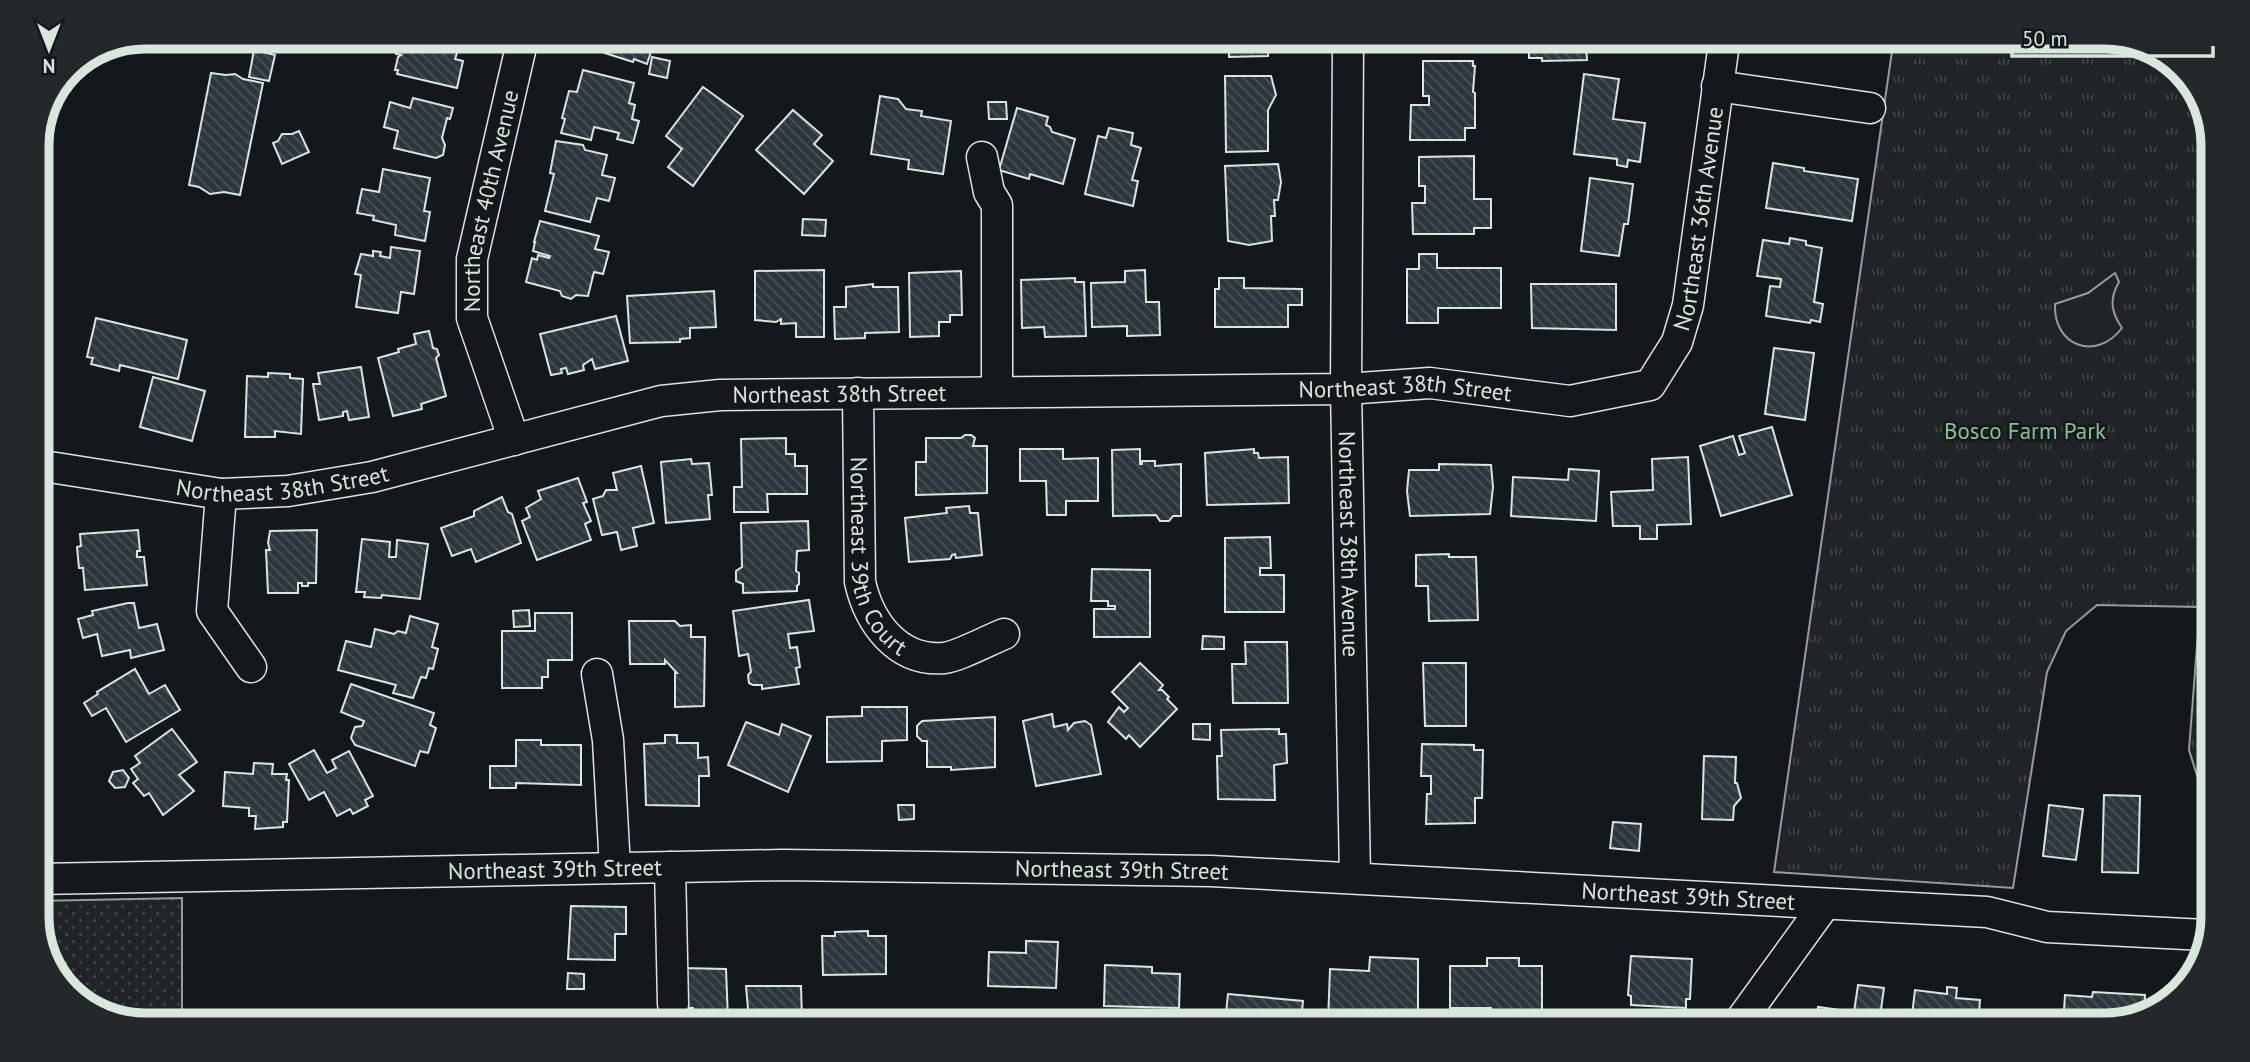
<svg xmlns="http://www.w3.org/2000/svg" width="2250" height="1062" font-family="'PT Sans',sans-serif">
<defs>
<pattern id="grass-dots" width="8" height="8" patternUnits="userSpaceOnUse" patternTransform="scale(1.75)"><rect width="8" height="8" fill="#202428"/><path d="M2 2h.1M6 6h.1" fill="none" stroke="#404447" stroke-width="1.8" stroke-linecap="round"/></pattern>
<pattern id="park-tufts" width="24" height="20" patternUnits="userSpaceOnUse" patternTransform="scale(1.75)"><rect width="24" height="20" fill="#202428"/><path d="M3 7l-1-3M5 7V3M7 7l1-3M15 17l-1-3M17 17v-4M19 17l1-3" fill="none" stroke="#404447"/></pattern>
<pattern id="building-back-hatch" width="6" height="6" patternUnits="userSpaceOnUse" patternTransform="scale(1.75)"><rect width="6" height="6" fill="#2c363c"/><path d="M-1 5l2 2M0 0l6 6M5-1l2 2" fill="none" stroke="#4a5358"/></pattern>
</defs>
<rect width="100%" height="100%" fill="#14181c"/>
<!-- grass -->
<path fill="url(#grass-dots)" stroke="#939e99" stroke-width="2" d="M182,898V1017H103L55,977L37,924V901Z"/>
<!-- park -->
<path fill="url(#park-tufts)" stroke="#939e99" stroke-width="2" d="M1893,44L2147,45L2195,85L2213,139L2206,804L2189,750L2200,607L2097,605L2066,631L2047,672L2013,888L1774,872Z"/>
<!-- pitch -->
<path fill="#202428" stroke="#939e99" stroke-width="2" d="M2115,273L2119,282C2109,299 2111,312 2122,328C2096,362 2053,346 2055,304L2088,293Z"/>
<!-- building -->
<g fill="url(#building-back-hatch)" stroke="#d8e6dc" stroke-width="2">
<path d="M391,38H462L455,59L463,61L457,88L397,74L398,70H395L398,57L401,55L396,54V39Z"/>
<path d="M585,39H655L647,64L634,59L633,62L583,46Z"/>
<path d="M1229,41H1268V56L1229,57Z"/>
<path d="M1529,43H1586L1587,60L1542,61V58H1529Z"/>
<path d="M254,50L275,55L269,81L249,77Z"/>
<path d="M652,57L670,61L667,78L649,74Z"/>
<path d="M1423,61H1473V66H1475L1473,92L1475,93V128H1465V140H1410L1411,105H1429V96H1423Z"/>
<path d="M583,70L634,83L629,103L635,105L632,119L639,121L633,143L617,139L619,133L594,127L591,140L561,133L565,119L562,118L569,91L577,92Z"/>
<path d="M211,73L226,75L235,74L243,79L263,83L240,195L224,192L210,194L199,187L189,185Z"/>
<path d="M1584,74L1619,79L1613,119L1645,123L1640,162L1628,160L1627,167L1617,165V159L1574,154Z"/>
<path d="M1225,76H1271L1276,95L1268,110V151L1226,152Z"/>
<path d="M703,87L743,116L693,186L668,167L682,149L666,136Z"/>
<path d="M880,96L898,99L906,109L922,111L921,116L951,121L943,174L908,169L909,160L871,154Z"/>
<path d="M413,98L453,108L450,119L447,118L442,138L445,145L443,155L436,158L394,148L398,131L384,127L390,102L410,108Z"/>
<path d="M988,102H1006L1007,119H989Z"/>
<path d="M1017,108L1048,117L1046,125L1050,127L1052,132L1075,139L1063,184L1030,174L1029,179L999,170Z"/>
<path d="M793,110L822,135L814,144L833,161L804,194L756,150Z"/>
<path d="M1109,128L1133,133L1131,145L1141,148L1132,180L1138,181L1133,206L1085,194L1098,136L1106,138Z"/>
<path d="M299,131L309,152L282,164L273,143L278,141L282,134H292Z"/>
<path d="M556,141L583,145L585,150L607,155L602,175L615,178L609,201L597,198L590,222L545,211L554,174L550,173Z"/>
<path d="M1474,156V199H1491V228H1474V234H1413L1412,203H1425V186H1419V157Z"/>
<path d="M1773,163L1804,168V171L1858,179L1852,221L1766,208Z"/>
<path d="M1278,164L1281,182L1278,200H1274L1275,216H1271L1272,241L1249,245L1228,241L1225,166Z"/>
<path d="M383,169L430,178L424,211L430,212L425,241L395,235L396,225L373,220L374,216L357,213L362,189L379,192Z"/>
<path d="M1590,178L1633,184L1628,224H1624L1619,256L1581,251Z"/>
<path d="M803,219L826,220L825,236L802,235Z"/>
<path d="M540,221L599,236L595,249L609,252L603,274L594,272L588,296L576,295L571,299L562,296L560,291L526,282L532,258L537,260L538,255L549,258L550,256L533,251L535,242H534Z"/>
<path d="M1790,238L1806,241V245L1822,248L1814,302L1823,304L1820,322L1811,320L1810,323L1766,316L1770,286L1780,287L1781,279L1757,276L1763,240L1789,244Z"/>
<path d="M391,247L420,251L414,294L401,292L398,313L356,307L361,275L355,274L361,254L373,256V251L381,252L380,256L390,258Z"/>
<path d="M1419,254H1437V268H1501V308H1438V323H1407V269H1419Z"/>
<path d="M824,270V337H796V323L781,324V319L776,322L755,320V271Z"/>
<path d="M1145,270L1146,302H1159L1160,335L1127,336V326L1092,327L1091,283L1125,282V271Z"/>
<path d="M961,271L962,315H950V322H939V336L910,337L909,273Z"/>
<path d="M1075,278V282H1084L1086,336L1045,337L1044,327L1022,328L1021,280Z"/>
<path d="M1219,278H1244V288L1302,289V305H1288V327H1215V289H1219Z"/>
<path d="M873,284V287H898L899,332L865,333V338L835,339L834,307H846V287Z"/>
<path d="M1531,284H1616V330L1532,328Z"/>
<path d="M714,291L716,327L690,328V338L680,339V342L630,343L627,296Z"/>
<path d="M616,316L628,361L595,369L592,359L583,365L584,370L568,374L566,368L561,369L562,373L551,375L540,334Z"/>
<path d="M96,318L187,340L178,379L120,365L119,371L91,364L93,358L87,357Z"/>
<path d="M429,331L433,348L437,349L439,355L436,358L446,396L421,404L422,409L393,416L378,358L399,352L398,349L416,344L414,334Z"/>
<path d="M1774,348L1814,353L1805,420L1765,414Z"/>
<path d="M361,367L369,417L349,420L347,411L343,412V416L319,420L313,384H320L318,373Z"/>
<path d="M268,373L290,374V378L303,379L301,434L275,431V437H245L247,376L268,377Z"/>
<path d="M153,377L205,391L192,441L140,427Z"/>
<path d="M1772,427L1792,495L1721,516L1700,446L1733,436L1739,455L1745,453L1739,436Z"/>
<path d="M965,435H971L975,438L973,446H987V493L916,495V462H926V438H961Z"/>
<path d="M786,438V454H795V466H807V494H767L768,512H734V487H742L741,439Z"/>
<path d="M1020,449H1063V459L1098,458V501H1066V515H1047L1046,481H1020Z"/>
<path d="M1140,449V464H1142V461H1155V466L1181,464V516H1173L1169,521H1160L1156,515L1113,516L1112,450Z"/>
<path d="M1254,449V453H1258L1259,458L1288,457L1289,503L1207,505L1205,453Z"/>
<path d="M1688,457L1691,524L1657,525V539H1640V526H1613L1611,492L1653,490L1652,459Z"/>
<path d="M691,459L692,464L709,463L712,495H708L710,519L666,523L661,462Z"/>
<path d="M1439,464L1491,465L1493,487L1490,514L1410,516L1407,491L1409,470H1439Z"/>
<path d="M641,466L654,523L633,528L637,546L621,550L617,532L602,535L593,499L603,496L606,490H617L613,473Z"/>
<path d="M1569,469L1599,471L1596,521L1511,516L1513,477L1568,480Z"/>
<path d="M578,478L587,502L583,503L591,521L585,524L591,540L537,560L522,521L530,517L526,508L541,499L538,491Z"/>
<path d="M502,497L508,512L512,514L521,543L476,562L471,549L452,556L441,528L474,516V511Z"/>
<path d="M969,506L970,513H978L982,555L956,558L955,554L952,555L950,559L909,562L905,518L947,513L946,508Z"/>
<path d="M808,521L809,550L797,551L796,571L799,573V584L797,586V591L743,593V584L736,581V571L742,567L741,523Z"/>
<path d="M138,530L140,551H137V557H144L147,585L85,590L83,568H79L77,547L81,546L80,534Z"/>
<path d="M317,530L316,583H308V586H302V583H298V593H268L266,550H270L268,543L270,531Z"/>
<path d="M1270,537L1271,568H1260V575H1284V612H1225V538Z"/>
<path d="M362,539L390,542L389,557H396L397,540L428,544L420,599L382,595L381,598L364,597L365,592H356Z"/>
<path d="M1449,554V557H1476L1478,620L1429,621L1428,586H1416V555Z"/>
<path d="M1092,569L1150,570V637H1094V609H1115V606H1108V601H1091Z"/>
<path d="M809,600L814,631L788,634L790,648L797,647L800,667L796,668L799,684L762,689V685H753L749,683L748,675L751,672L748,654L739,656L733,611Z"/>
<path d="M128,603H134L139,628L157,624L164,650L131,658L130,650L102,656L97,634L83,638L78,619L93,615L92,611Z"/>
<path d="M529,610L530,626L514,627L513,611Z"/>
<path d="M535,613H572V660H548V677H542V688H502V631H535Z"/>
<path d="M410,616L438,624L432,647L438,649L433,669L429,668L426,678L421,677L413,698L393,693L396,685L338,670L346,641L371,647L375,629L394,634L398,631L406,633Z"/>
<path d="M629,621H675L680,626L691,625V637H705L704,706L675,707V673H677L665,660V664H630Z"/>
<path d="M1203,636L1224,637V649H1202Z"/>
<path d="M1245,642H1287L1288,703H1233L1232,664H1246Z"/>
<path d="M1140,663L1163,685L1159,690H1162L1169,697L1167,699L1177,709L1140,747L1129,735L1126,739L1108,722L1119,707L1124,712L1128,708L1112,692Z"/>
<path d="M1423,663H1466V726H1425Z"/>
<path d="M135,669L149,694L165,685L180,710L126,742L106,708L92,716L84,703L98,694L97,692Z"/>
<path d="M351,684L434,713L430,725L436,728L428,753L420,751L415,766L355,745L351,738L355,727L362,726L364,721L341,712Z"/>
<path d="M862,707H907V740L882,741V761L827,762V717L862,716Z"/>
<path d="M1052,714L1054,727L1067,724L1068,730L1074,723L1085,721L1091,725L1101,774L1036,786L1023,721Z"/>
<path d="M995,717V767L951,770V767H927V741H922L917,736V726L922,721Z"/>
<path d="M746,722L779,735L782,724L811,736L788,792L728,765Z"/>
<path d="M1193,724H1210V740L1193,739Z"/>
<path d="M172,729L197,762L179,775L194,791L163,815L149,793L144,796L133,783L138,779L131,769L140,763L135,756Z"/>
<path d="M1279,729V734H1286L1287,763L1274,765L1275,800L1218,799L1217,756H1222L1221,730Z"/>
<path d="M665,735H677V743H698V758L708,757L709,776H699V806L646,805L644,744L665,743Z"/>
<path d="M516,740H541V745H581V785L516,783V788H490V766H516Z"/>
<path d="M1422,744L1474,745V750H1483L1482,798H1475V823L1426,824L1427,794H1431V776H1421Z"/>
<path d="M314,750L327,773L336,768L332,760L349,751L373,796L365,800L368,806L353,814L350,809L337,816L324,792L309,800L289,764Z"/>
<path d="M1704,756L1736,757L1735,783H1737L1741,798L1734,806L1733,820L1702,819Z"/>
<path d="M254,763L273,764L272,774H287L286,780H289L287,822H283V827L255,829L256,816H249V808L223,806L225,772L253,774Z"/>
<path d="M123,770L129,778L125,787L115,788L109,781L113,772Z"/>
<path d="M2104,795L2140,796L2138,873L2102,872Z"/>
<path d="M898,805H914V819L899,820Z"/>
<path d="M2049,805L2083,809L2076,860L2043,856Z"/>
<path d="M1613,822L1641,824L1639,851L1610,848Z"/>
<path d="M571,906L626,907V934H615V960L568,959Z"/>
<path d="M868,931V936H886V974L823,975L822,936H835V932Z"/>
<path d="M1026,941L1058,942L1056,988L988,986L989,952L1026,953Z"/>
<path d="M1631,956L1692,959L1690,999H1686V1008L1631,1005V996L1628,995Z"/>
<path d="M1370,957L1418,959V1022H1328L1330,969L1369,971Z"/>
<path d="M1487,958H1519V966H1542V1013H1517V1023H1491V1008H1450V966H1487Z"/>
<path d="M1105,965L1152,967V973L1180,974L1179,1008L1104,1006Z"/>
<path d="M682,968L726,969L728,1019H693V1008H682Z"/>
<path d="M568,973L584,974V989H567Z"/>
<path d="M1858,985L1884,988L1879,1024H1816L1818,1007L1854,1012Z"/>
<path d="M746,986H801L802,1020H749Z"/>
<path d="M1947,987L1957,988L1956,998L1980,1000L1978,1025L1911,1024L1915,990L1947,994Z"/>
<path d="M2093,992L2145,995L2144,1013L2105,1025H2063L2065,995L2092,997Z"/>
<path d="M1228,994L1303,1001L1301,1022H1225Z"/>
<path d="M2150,999L2163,1000V1007L2149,1012Z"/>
<path d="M1418,1011L1435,1012V1022H1418Z"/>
</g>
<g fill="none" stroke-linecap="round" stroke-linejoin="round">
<!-- minor casing -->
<g stroke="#d8e6dc" stroke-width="33">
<g id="minor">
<path id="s1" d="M1348,42L1346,389L1355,877"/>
<path d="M1717,86L1870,108"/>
<path d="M982,157L989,192L997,205V392"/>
<path id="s2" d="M858,393L860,582C869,622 897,662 944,658C957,657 989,640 1004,634"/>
<path id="s3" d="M514,440L472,318V259L523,38"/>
<path id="s4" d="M37,465L221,494L288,491L372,477L661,401L720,395L1346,389L1430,383L1570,401L1650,385L1677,342L1688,305L1724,43"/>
<path d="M221,494L212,611L251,667"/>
<path d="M597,674L608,740L615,868"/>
<path d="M670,867L673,1004"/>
<path id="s5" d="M37,879L783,865L1211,871L1987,912L2047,927L2205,935"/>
<path d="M1738,1024L1825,904"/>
</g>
</g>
<!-- minor -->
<use href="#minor" stroke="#14181c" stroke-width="30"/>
</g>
<g text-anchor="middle" stroke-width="5" stroke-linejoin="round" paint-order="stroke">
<!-- street labels -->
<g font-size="23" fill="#d8e6dc" stroke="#14181c">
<text dy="8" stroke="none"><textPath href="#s3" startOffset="248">Northeast 40th Avenue</textPath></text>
<text dy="8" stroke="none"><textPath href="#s4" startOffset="1806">Northeast 36th Avenue</textPath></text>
<text dy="8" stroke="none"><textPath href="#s4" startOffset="1382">Northeast 38th Street</textPath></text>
<text dy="8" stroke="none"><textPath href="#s4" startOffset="816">Northeast 38th Street</textPath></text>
<text dy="8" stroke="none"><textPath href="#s4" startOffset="248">Northeast 38th Street</textPath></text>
<text dy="8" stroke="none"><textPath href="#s1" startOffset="502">Northeast 38th Avenue</textPath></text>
<text dy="8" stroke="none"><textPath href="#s2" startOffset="168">Northeast 39th Court</textPath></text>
<text dy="8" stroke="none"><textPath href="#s5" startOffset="518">Northeast 39th Street</textPath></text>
<text dy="8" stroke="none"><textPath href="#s5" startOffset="1085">Northeast 39th Street</textPath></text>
<text dy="8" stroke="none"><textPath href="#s5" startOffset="1652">Northeast 39th Street</textPath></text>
</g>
<!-- park labels -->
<g font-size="23" fill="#8ac095" stroke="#14181c">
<text x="2025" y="439">Bosco Farm Park</text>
</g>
</g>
<!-- crop -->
<path d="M0 0H2250V1062H0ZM145 49H2105A96 96 0 0 1 2201 145V917A96 96 0 0 1 2105 1013H145A96 96 0 0 1 49 917V145A96 96 0 0 1 145 49Z" fill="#24282b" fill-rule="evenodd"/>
<path fill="none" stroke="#d8e6dc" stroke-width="9" d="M145 49H2105A96 96 0 0 1 2201 145V917A96 96 0 0 1 2105 1013H145A96 96 0 0 1 49 917V145A96 96 0 0 1 145 49Z"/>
<!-- north arrow -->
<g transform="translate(49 49) rotate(180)" stroke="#14181c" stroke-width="5" paint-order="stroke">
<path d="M0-5L12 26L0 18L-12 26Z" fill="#d8e6dc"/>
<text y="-10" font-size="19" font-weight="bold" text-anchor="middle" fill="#d8e6dc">N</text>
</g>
<!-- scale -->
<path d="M2012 46v10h201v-10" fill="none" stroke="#d8e6dc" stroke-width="3.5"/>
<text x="2022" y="46" font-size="21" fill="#d8e6dc" stroke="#14181c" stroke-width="5" paint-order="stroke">50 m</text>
</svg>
